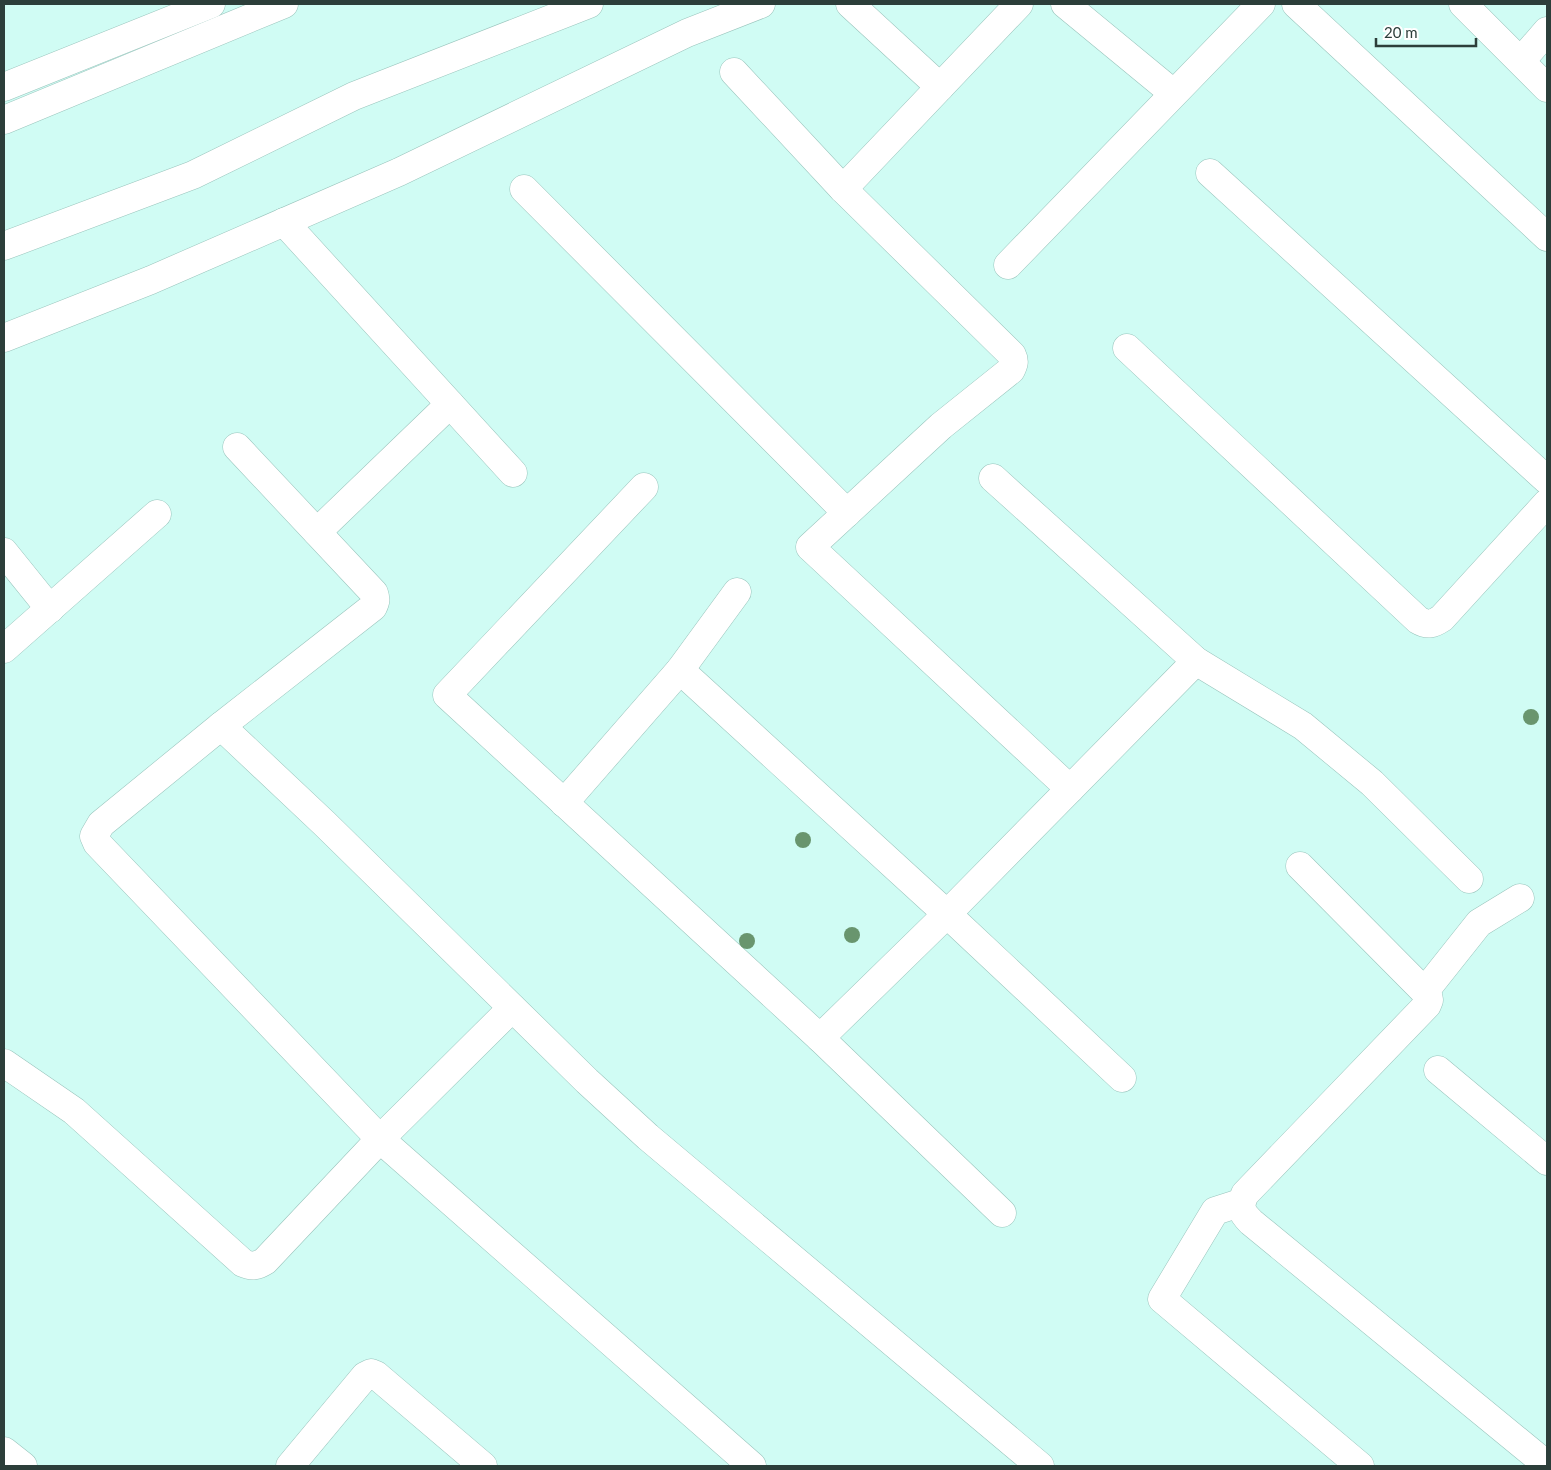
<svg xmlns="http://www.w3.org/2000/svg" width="1551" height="1470" font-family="Lato,sans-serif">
<rect width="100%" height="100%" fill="#d0fcf4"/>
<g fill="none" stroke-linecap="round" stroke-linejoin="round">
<!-- minor casing -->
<g stroke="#99c4bc" stroke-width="29">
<g id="minor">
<path d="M850,4L940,87"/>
<path d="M1065,4L1173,93"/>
<path d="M1296,4L1547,237"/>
<path d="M1463,4L1547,88"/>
<path d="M1521,61L1547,31"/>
<path d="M734,72L843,189L1012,355C1015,361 1014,364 1011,370L941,426L810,547L1070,789"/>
<path d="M4,87L211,4"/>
<path d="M1210,173L1547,480"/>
<path d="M524,189L847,513"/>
<path d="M843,189L1019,4"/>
<path d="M284,222L513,473"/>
<path d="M1008,265L1261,4"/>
<path d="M4,338L151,280L399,172L687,33L761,4"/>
<path d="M1127,348L1418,620C1428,626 1433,624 1442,618L1547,503"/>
<path d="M237,447L374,593C376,599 376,601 373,607L221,726L101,824L94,836L97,843L380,1139L752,1466"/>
<path d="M993,478L1196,661L1303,726L1372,783L1469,879"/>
<path d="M644,487L447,695L820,1038L1002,1213"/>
<path d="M317,532L450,404"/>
<path d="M4,552L50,609"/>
<path d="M4,649L157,514"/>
<path d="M680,670L947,914L1122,1078"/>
<path d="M221,726L325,824L587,1081L648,1137L1040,1466"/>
<path d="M564,803L680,670L737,592"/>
<path d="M1300,866L1428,995L1429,1000L1427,1005L1245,1194C1239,1207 1241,1212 1251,1222L1547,1465"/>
<path d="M1425,991L1479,923L1520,898"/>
<path d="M820,1038L947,914L1196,661"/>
<path d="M4,1063L74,1111L243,1263C252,1267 257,1266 265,1261L380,1139L512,1008"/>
<path d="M1438,1070L1547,1161"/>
<path d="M1240,1203L1215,1211L1162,1299L1360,1466"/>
<path d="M4,1451L23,1466"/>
<path d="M290,1466L365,1376L371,1373L376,1375L483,1466"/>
</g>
</g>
<!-- major casing -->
<g stroke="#99c4bc" stroke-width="29">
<g id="major">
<path d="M4,120L284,4"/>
<path d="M4,246L193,175L354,96L589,4"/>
</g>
</g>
<!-- minor -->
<use href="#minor" stroke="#fff" stroke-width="28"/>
<!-- major -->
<use href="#major" stroke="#fff" stroke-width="28"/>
</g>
<!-- trees -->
<g fill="#69956e">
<circle cx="1531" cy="717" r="8"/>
<circle cx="803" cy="840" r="8"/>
<circle cx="852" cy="935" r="8"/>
<circle cx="747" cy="941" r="8"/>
</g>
<!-- border -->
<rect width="1551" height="1470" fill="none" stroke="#2c3e3a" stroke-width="10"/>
<!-- scale -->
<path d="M1376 38v8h100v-8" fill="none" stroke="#2c3e3a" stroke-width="2.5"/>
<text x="1384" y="38" font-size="15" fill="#2c3e3a" stroke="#ffffff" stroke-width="4" paint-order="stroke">20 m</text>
</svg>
